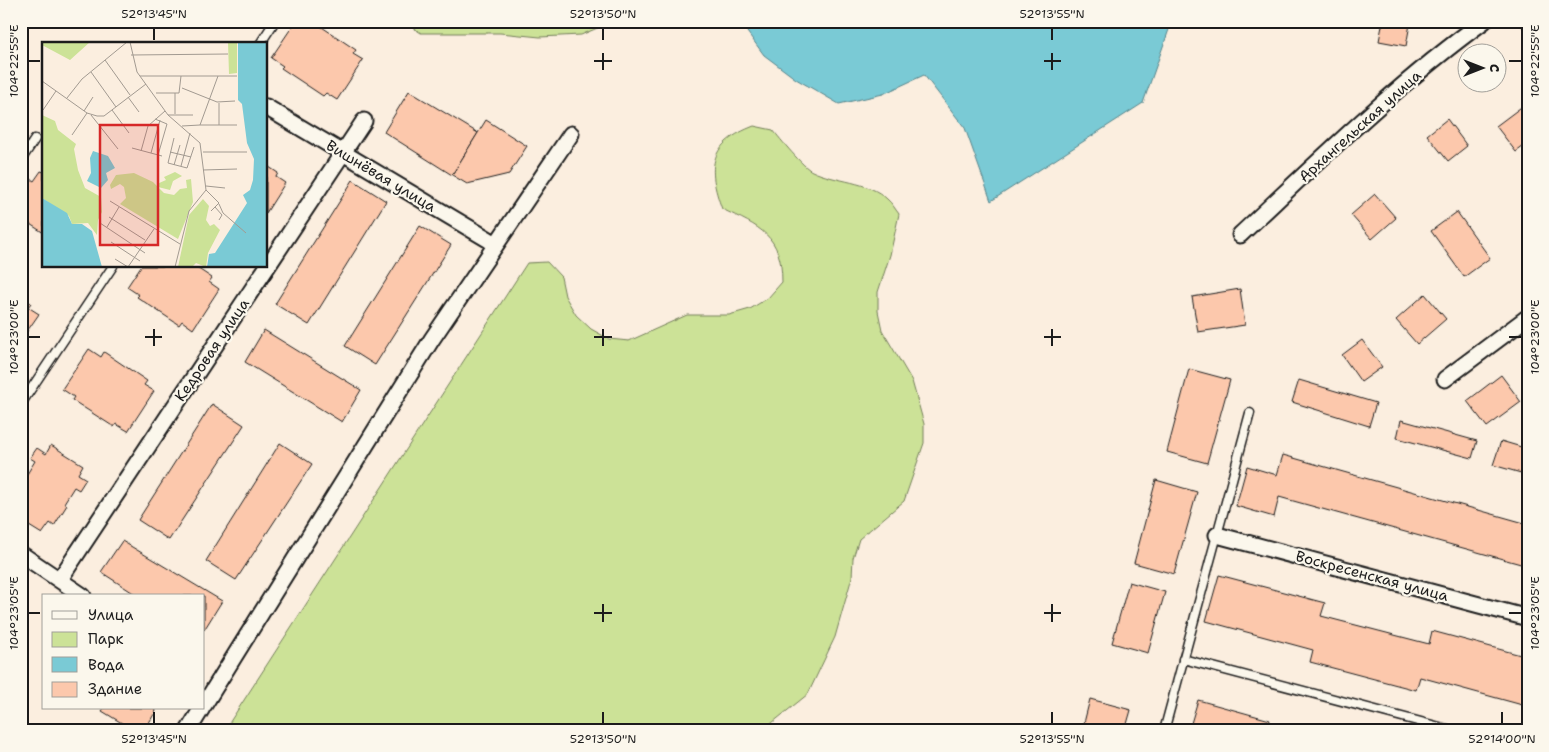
<svg xmlns="http://www.w3.org/2000/svg" width="1549" height="752" font-family="'Shantell Sans',sans-serif">
<rect width="100%" height="100%" fill="#fbeedf"/>
<filter id="ink" filterUnits="userSpaceOnUse"><feTurbulence type="fractalNoise" baseFrequency=".02" numOctaves="2"/><feDisplacementMap in="SourceGraphic" scale="10" xChannelSelector="R" yChannelSelector="G"/><feConvolveMatrix kernelMatrix="1 2 1 2 8 2 1 2 1" color-interpolation-filters="sRGB"/></filter>
<g filter="url(#ink)">
<!-- green -->
<g fill="#cce297" stroke="#747f5a">
<path d="M403,21H614L581,35L540,37L500,33H421Z"/>
<path d="M754,126L773,130C780,139 803,167 812,171C835,182 869,181 887,199C892,203 895,209 899,214L890,255L878,292V311L882,330L912,381L924,424V443L904,501L859,539L853,558L852,577L835,637L808,694L762,731H224L527,263L547,262L561,277L565,296L576,315L591,329L609,339L629,341L687,315H729L750,309L768,298L782,282C782,235 760,227 722,209C706,166 710,143 754,126Z"/>
</g>
<!-- water -->
<path fill="#7acad5" stroke="#54848b" d="M739,21H1172L1143,103L991,201L965,128L924,75L883,94L839,104L796,79L764,55Z"/>
<!-- building -->
<g fill="#fcc8ac" stroke="#1c1c1c">
<path d="M296,21H303L310,26L313,21L356,50L353,54L363,60L337,100L326,93L323,96L281,68L283,66L271,58Z"/>
<path d="M1383,21L1410,24L1406,46L1379,41Z"/>
<path d="M1518,21H1528V34Z"/>
<path d="M409,91L478,133L452,175L384,132Z"/>
<path d="M1528,102V143L1516,152L1496,126Z"/>
<path d="M1447,119L1467,146L1448,161L1427,135Z"/>
<path d="M486,120L527,146L509,174L467,184L452,175Z"/>
<path d="M266,165L278,173L276,177L285,183L266,213Z"/>
<path d="M41,171L44,172V233L25,221L27,218L21,215V201L27,193L24,190L31,179L34,181Z"/>
<path d="M353,180L386,201L309,325L275,304Z"/>
<path d="M1375,194L1396,218L1372,239L1351,215Z"/>
<path d="M1457,212L1490,258L1464,277L1431,231Z"/>
<path d="M420,226L451,245L375,365L345,346Z"/>
<path d="M141,266H194L212,278L209,282L219,289L193,329L182,321L179,325L137,297L139,295L127,287Z"/>
<path d="M1240,289L1245,325L1198,332L1192,297Z"/>
<path d="M1425,294L1446,319L1417,344L1396,320Z"/>
<path d="M21,297L31,303L28,307L39,314L21,340Z"/>
<path d="M264,330L361,390L342,422L245,362Z"/>
<path d="M1362,340L1382,367L1361,382L1342,355Z"/>
<path d="M89,349L101,357L104,352L147,381L144,385L154,391L128,431L116,424L114,427L72,400L74,397L62,389Z"/>
<path d="M1189,369L1230,380L1207,463L1167,452Z"/>
<path d="M1501,375L1521,402L1487,427L1467,401Z"/>
<path d="M1299,380L1376,403L1369,426L1292,402Z"/>
<path d="M212,404L244,425L169,540L138,520Z"/>
<path d="M1401,420L1477,441L1472,458L1397,438Z"/>
<path d="M1501,441L1528,449V475L1493,465Z"/>
<path d="M280,443L312,464L236,580L206,561Z"/>
<path d="M51,445L83,465L78,474L86,479L79,490L74,487L64,503L67,505L54,526L50,523L42,534L21,521V477L24,479L35,461L30,458L37,448L46,454Z"/>
<path d="M1283,455L1528,524V566L1279,497L1274,517L1236,506L1247,466L1277,475Z"/>
<path d="M1156,480L1197,492L1174,574L1134,563Z"/>
<path d="M122,541L222,601L204,630V596H138L101,572Z"/>
<path d="M1219,575L1325,603L1321,616L1429,644L1432,631L1528,657L1526,706L1420,677L1416,690L1310,662L1313,650L1206,621Z"/>
<path d="M1129,582L1165,592L1148,653L1112,643Z"/>
<path d="M1090,699L1131,710L1125,731H1082Z"/>
<path d="M1198,700L1270,720L1267,731L1189,730Z"/>
<path d="M104,708H155L156,711L144,731H135L102,711Z"/>
</g>
<g fill="none" stroke-linecap="round" stroke-linejoin="round">
<!-- lane casing -->
<g stroke="#1c1c1c" stroke-width="11">
<g id="lane">
<path d="M260,44L275,21"/>
<path d="M21,160L35,139"/>
<path d="M21,404L113,266"/>
<path d="M1183,659L1455,731"/>
<path d="M1164,731L1250,413"/>
</g>
</g>
<!-- street casing -->
<g stroke="#1c1c1c" stroke-width="19">
<g id="street">
<path d="M266,107L496,244"/>
<path d="M1240,235C1319,161 1396,85 1484,21"/>
<path d="M1445,379L1528,317"/>
<path d="M1217,535L1528,618"/>
<path d="M21,554L83,596"/>
<path d="M60,579L364,121"/>
<path d="M204,705L432,339L571,134"/>
<path d="M188,731L202,708"/>
</g>
</g>
<!-- lane -->
<use href="#lane" stroke="#fbf7ec" stroke-width="8"/>
<!-- street -->
<use href="#street" stroke="#fbf7ec" stroke-width="15"/>
</g>
</g>
<!-- ticks -->
<path fill="none" stroke="#1c1c1c" stroke-width="2" d="M154,28V40M603,28V40M1052,28V40M603,53V70M1052,53V70M28,61H40M594,61H612M1044,61H1061M1509,61H1522M154,329V346M603,329V346M1052,329V346M28,337H40M145,337H162M594,337H612M1044,337H1061M1509,337H1522M603,604V622M1052,604V622M28,613H40M594,613H612M1044,613H1061M1509,613H1522M154,712V724M603,712V724M1052,712V724M1502,712V724"/>
<g text-anchor="middle" stroke-width="4.5" stroke-linejoin="round" paint-order="stroke">
<!-- street labels -->
<g font-size="15" fill="#1c1c1c" stroke="#fbf7ec">
<text transform="translate(1360 126) rotate(-42)" y="5">Архангельская улица</text>
<text transform="translate(381 176) rotate(31)" y="5">Вишнёвая улица</text>
<text transform="translate(212 350) rotate(-56)" y="5">Кедровая улица</text>
<text transform="translate(1372 576) rotate(15)" y="5">Воскресенская улица</text>
</g>
</g>
<!-- overview -->
<g transform="translate(42 42)">
<rect width="225" height="225" fill="#fbeedf"/>
<path d="M0,0H48L28,18L0,3ZM186,0H195V31L187,32ZM0,73L13,79L16,88L34,102L32,107L36,128L43,146L59,155L60,170L56,178L55,193L46,181L30,182L27,174L0,156ZM133,130L140,134L131,139L128,148L116,145L115,142L124,138L122,135ZM92,131L111,140L122,151L132,153L138,147L145,146L144,138L149,137L151,160L136,197L78,162L84,156L82,145L78,142L69,147L68,143L74,133ZM161,157L167,164L164,178L168,184L172,182L178,188L166,211L164,225L154,221L150,225H136L147,173Z" fill="#cce297"/>
<path d="M196,0H225V225H165L167,212L173,211L205,161L201,153L208,148L211,138L212,117L205,101L200,62L196,58ZM51,109L66,114L73,126L64,131L66,138L59,146L45,139L49,131L48,116ZM0,156L25,171L30,182H40L50,189L60,225H0Z" fill="#7acad5"/>
<path fill="none" stroke="#a29a91" stroke-width="1" d="M88,0L95,30L126,73L158,101L164,148M89,13L186,12M63,18L88,53M49,30L74,65M98,34H195M0,39L45,71L55,74H62L104,42M140,46L175,60L193,59M114,51H137L139,34M133,51V72M86,55L97,70M25,56L40,37L85,0M177,61V83M1,68L14,49M70,68L87,91M42,69L51,55M49,73L76,107M126,73H151M113,77L125,82L116,113M158,83H195M140,84L158,83L176,34M30,93L45,71M132,96L126,121L145,126L152,105M90,106L120,114M99,109L106,84L123,69M128,110L149,115M161,110H205M109,111L118,78M132,123L138,103M139,124L148,91M161,128L195,127M164,144L183,146M164,148L177,161L169,169M68,159L138,202M177,162L181,171L204,191M173,165L180,173L177,178M67,175L103,198M58,181L103,211M65,185L77,165M69,200L98,219M73,217L86,225M86,225L112,187M133,225L147,169L164,148"/>
<path fill="#d62828" fill-opacity="0.15" stroke="#d62828" stroke-width="2.5" d="M58,83H116V203H58Z"/>
<rect width="225" height="225" fill="none" stroke="#1c1c1c" stroke-width="2.5"/>
</g>
<!-- margin -->
<rect width="1549" height="752" fill="none" stroke="#fbf7ec" stroke-width="55"/>
<!-- legend -->
<rect x="42" y="594" width="162" height="115" fill="#fbf7ec" stroke="#a29f99"/>
<rect x="52" y="611" width="25" height="8" fill="#fbf7ec" stroke="#a29f99"/>
<text x="88" y="620" font-size="15" fill="#1c1c1c">Улица</text>
<rect x="52" y="632" width="25" height="15" fill="#cce297" stroke="#a29f99"/>
<text x="88" y="644" font-size="15" fill="#1c1c1c">Парк</text>
<rect x="52" y="657" width="25" height="15" fill="#7acad5" stroke="#a29f99"/>
<text x="88" y="670" font-size="15" fill="#1c1c1c">Вода</text>
<rect x="52" y="682" width="25" height="15" fill="#fcc8ac" stroke="#a29f99"/>
<text x="88" y="694" font-size="15" fill="#1c1c1c">Здание</text>
<!-- north arrow -->
<g transform="translate(1482 68) rotate(90)"><circle r="24" fill="#fbf7ec" stroke="#a29f99"/>
<path d="M0-4L9 19L0 12L-9 19Z" fill="#1c1c1c"/>
<text y="-8" font-size="14" font-weight="bold" text-anchor="middle" fill="#1c1c1c">С</text>
</g>
<rect x="28" y="28" width="1494" height="696" fill="none" stroke="#1c1c1c" stroke-width="2"/>
<g font-size="12" text-anchor="middle" fill="#1c1c1c">
<text x="154" y="18">52°13'45"N</text>
<text x="603" y="18">52°13'50"N</text>
<text x="1052" y="18">52°13'55"N</text>
<text transform="translate(1535 61) rotate(-90)" y="4">104°22'55"E</text>
<text transform="translate(14 61) rotate(-90)" y="4">104°22'55"E</text>
<text transform="translate(1535 337) rotate(-90)" y="4">104°23'00"E</text>
<text transform="translate(14 337) rotate(-90)" y="4">104°23'00"E</text>
<text transform="translate(1535 613) rotate(-90)" y="4">104°23'05"E</text>
<text transform="translate(14 613) rotate(-90)" y="4">104°23'05"E</text>
<text x="154" y="743">52°13'45"N</text>
<text x="603" y="743">52°13'50"N</text>
<text x="1052" y="743">52°13'55"N</text>
<text x="1502" y="743">52°14'00"N</text>
</g>
</svg>
